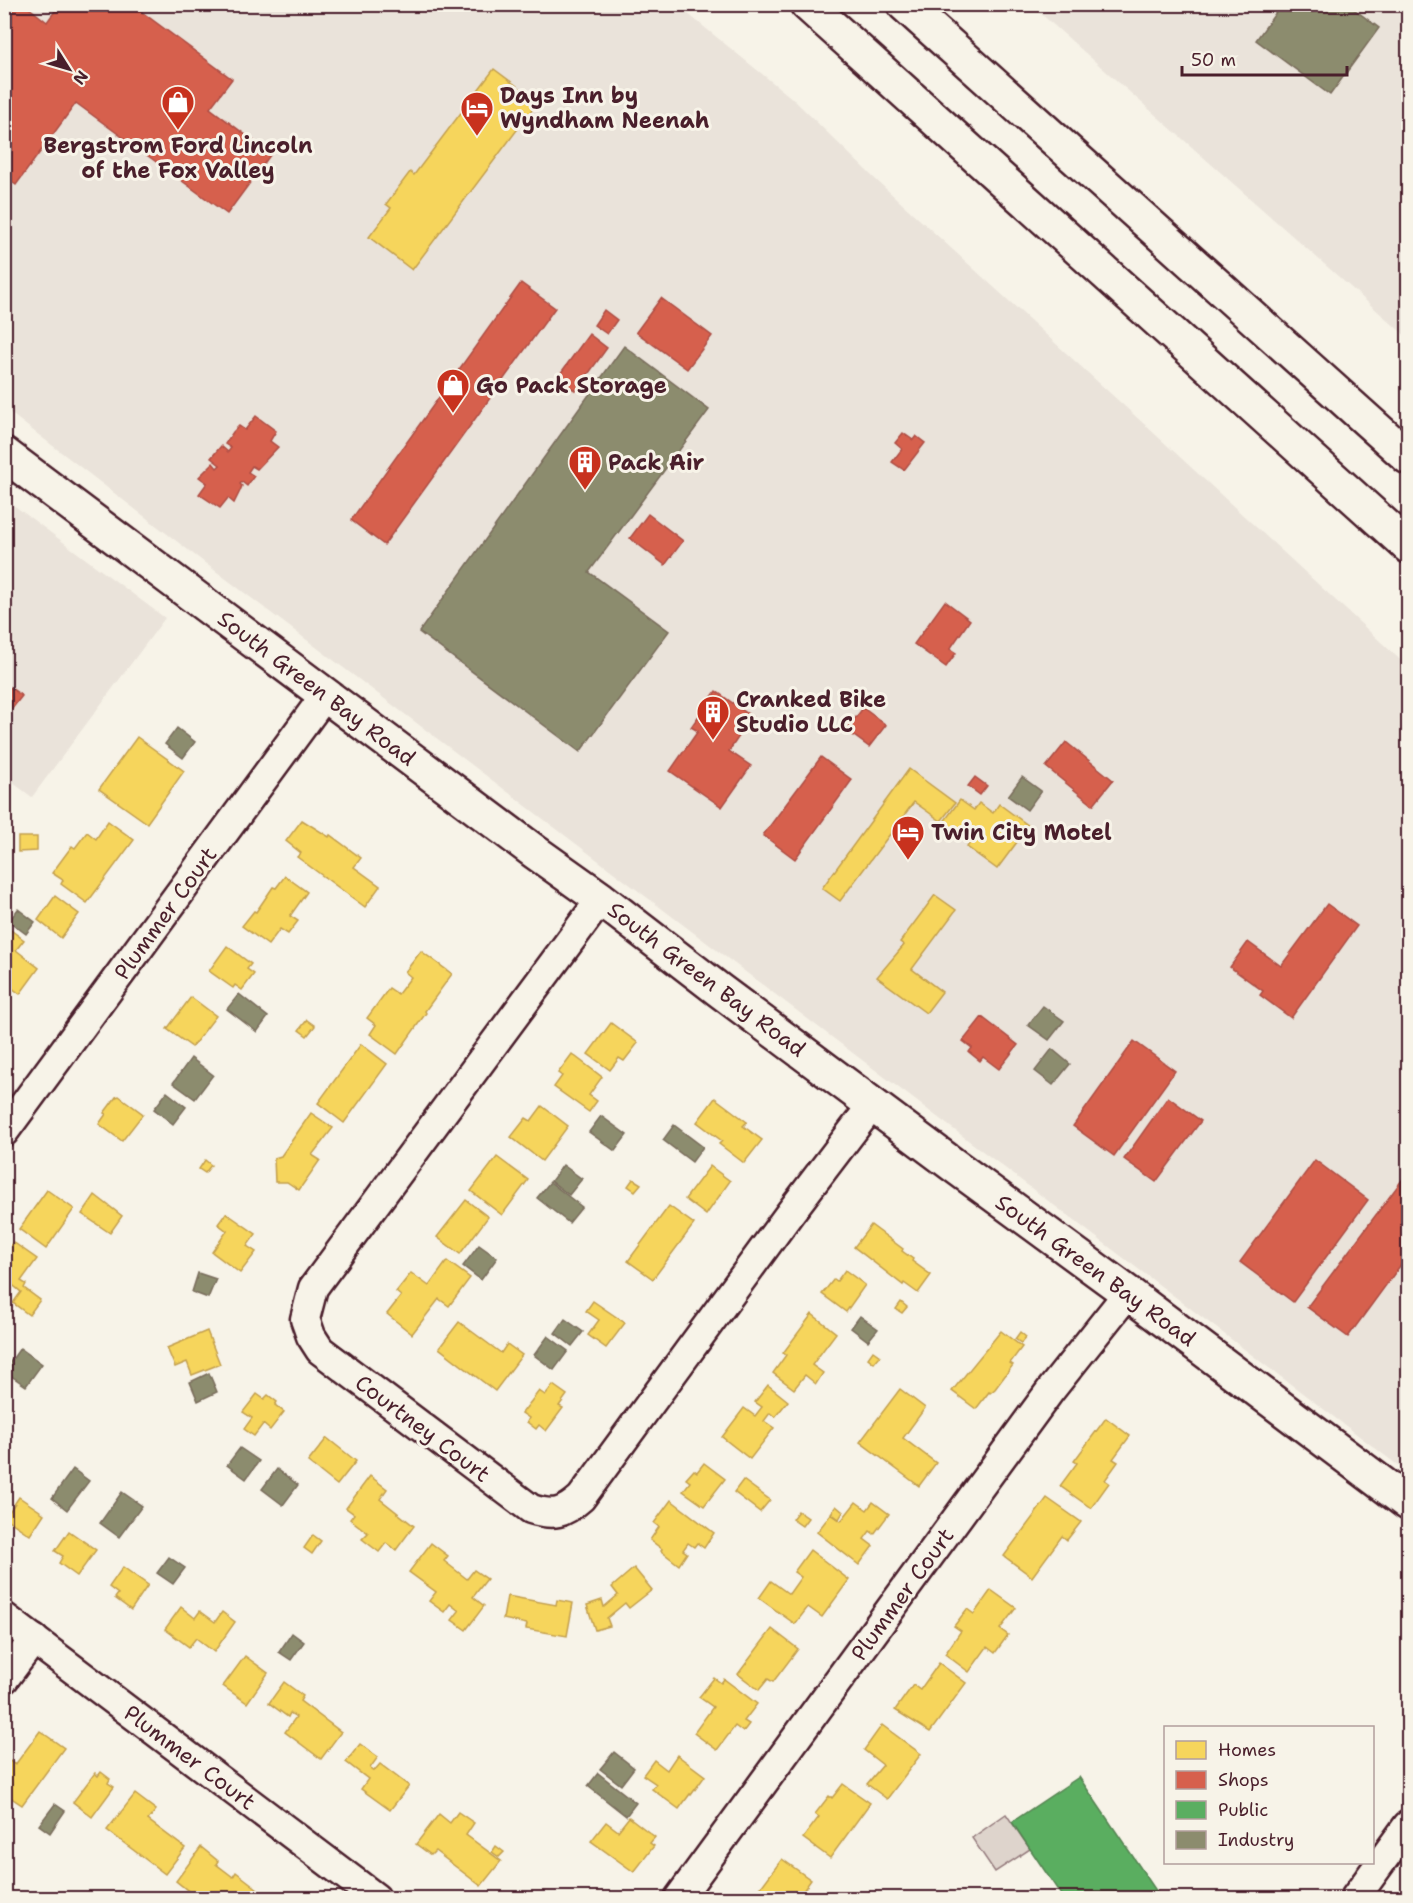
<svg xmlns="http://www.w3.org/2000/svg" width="1413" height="1903" font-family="'Shantell Sans',sans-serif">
<rect width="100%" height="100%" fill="#f7f3e8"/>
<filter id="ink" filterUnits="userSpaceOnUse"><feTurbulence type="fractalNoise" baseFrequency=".0167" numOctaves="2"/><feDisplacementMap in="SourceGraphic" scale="12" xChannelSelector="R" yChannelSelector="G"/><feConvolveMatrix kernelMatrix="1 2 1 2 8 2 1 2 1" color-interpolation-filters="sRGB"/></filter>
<g filter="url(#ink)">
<!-- built -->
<g fill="#eae3da">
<path d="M4,5H677L793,99L874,178L1144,424L1408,667V1473L205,563L5,409Z"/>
<path d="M1031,5H1408V338Z"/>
<path d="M4,498L165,618L32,797L5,777Z"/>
</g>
<!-- green -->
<path fill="#ded4cc" stroke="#947a7c" stroke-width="1.5" d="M1006,1814L1030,1849L995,1872L972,1838Z"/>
<!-- homes -->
<g fill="#f6d55c" stroke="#c29e4d" stroke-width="1.5">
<path d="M494,69L538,102L412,270L369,237L391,208L386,204L410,172L414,175Z"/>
<path d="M137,737L184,771L147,823L99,789Z"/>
<path d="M909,769L955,803L941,821L914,802L840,901L822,888Z"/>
<path d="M960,800L974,810L979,803L993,813L999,804L1029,826L997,869L967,847L970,843L943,823Z"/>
<path d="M302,820L329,837L330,835L361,858L354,867L380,886L365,907L297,857L301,853L286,841Z"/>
<path d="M108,821L134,840L87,903L61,884L63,880L52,873L72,846L75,848L87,832L96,839Z"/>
<path d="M18,837H37V851L18,852Z"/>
<path d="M285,876L307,892L290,916L298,921L288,934L280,929L268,945L242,926L254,911L256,912L273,887L276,888Z"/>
<path d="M935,895L956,910L912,969L942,992L926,1013L877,977L904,945L900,942Z"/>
<path d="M55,896L79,914L61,938L38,920Z"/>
<path d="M4,925L24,940L16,950L39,968L20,994L4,982Z"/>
<path d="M227,946L251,964L247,969L254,974L242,990L235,985L233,988L209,971Z"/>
<path d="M421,951L452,974L425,1011L426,1013L397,1054L370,1034L376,1025L367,1018L389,988L398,994L411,977L405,972Z"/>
<path d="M191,997L216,1016L192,1047L167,1029Z"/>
<path d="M307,1020L315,1026L307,1036L299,1030Z"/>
<path d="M611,1023L638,1043L624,1061L619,1058L610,1070L588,1054Z"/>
<path d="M361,1044L387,1064L344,1123L318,1103Z"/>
<path d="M572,1054L602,1077L589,1095L597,1101L589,1112L554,1087L562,1076L558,1073Z"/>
<path d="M119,1096L143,1114L122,1141L99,1124L106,1114L104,1113L116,1097Z"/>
<path d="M715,1098L747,1122L743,1126L762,1140L744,1163L719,1144L722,1141L697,1122Z"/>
<path d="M542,1106L568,1126L542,1161L511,1137L526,1118L531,1121Z"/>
<path d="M311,1113L333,1128L312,1155L320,1160L299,1190L287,1182H275L274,1158L281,1156Z"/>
<path d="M497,1157L528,1180L502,1215L471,1191Z"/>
<path d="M205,1160L211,1165L205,1173L199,1169Z"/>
<path d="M710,1166L730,1181L706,1215L685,1199Z"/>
<path d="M633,1179L641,1184L635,1191L628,1186Z"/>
<path d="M47,1190L74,1209L46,1249L19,1229Z"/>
<path d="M95,1195L122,1216L110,1233L82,1214Z"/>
<path d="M466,1200L488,1217L460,1254L437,1237Z"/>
<path d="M669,1206L694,1224L653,1279L628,1261Z"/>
<path d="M226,1213L256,1234L247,1246L256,1252L240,1273L212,1252L227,1231L218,1224Z"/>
<path d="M871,1225L903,1249L902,1251L913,1259L912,1261L931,1275L918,1293L904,1283L903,1285L854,1247Z"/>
<path d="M13,1242L37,1259L21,1281L26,1284L24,1288L40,1300L29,1315L13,1303L21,1292L4,1278V1254Z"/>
<path d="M447,1261L470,1278L449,1306L439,1299L412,1334L387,1314L401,1296L396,1292L411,1273L429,1286Z"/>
<path d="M845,1270L865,1285L846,1312L822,1294L834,1279L837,1281Z"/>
<path d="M593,1301L625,1323L606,1348L588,1335L599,1320L586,1311Z"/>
<path d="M901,1302L907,1307L902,1313L896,1309Z"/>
<path d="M812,1314L836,1333L812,1365L823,1373L816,1384L805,1375L794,1389L773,1373L786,1355L783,1353Z"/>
<path d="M459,1322L501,1353L507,1344L522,1355L495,1391L439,1348Z"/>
<path d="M207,1331L220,1364L192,1375L187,1362L175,1367L167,1348Z"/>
<path d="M1001,1331L1022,1347L1010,1363L1013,1365L995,1389L990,1393L989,1392L976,1409L952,1391Z"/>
<path d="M1020,1332L1026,1337L1021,1343L1015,1339Z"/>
<path d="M873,1351L880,1356L874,1363L868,1358Z"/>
<path d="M553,1385L567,1395L559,1406L563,1408L546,1431L539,1425L536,1429L527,1422L529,1418L522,1413L539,1391L545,1395Z"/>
<path d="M768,1385L788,1401L775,1417L770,1413L764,1421L774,1428L750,1459L722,1437L744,1408L755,1416L762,1407L755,1402Z"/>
<path d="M900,1389L925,1408L903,1438L936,1463L919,1486L860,1442Z"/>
<path d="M257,1394L264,1399L268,1395L277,1402L275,1405L284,1412L270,1430L263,1424L254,1436L244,1429L252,1418L243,1412Z"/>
<path d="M1106,1418L1130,1436L1113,1459L1118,1462L1105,1480L1109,1483L1091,1508L1060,1486L1077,1463L1074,1461Z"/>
<path d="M327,1438L356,1461L337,1485L308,1462Z"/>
<path d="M704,1463L725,1479L704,1506L683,1491L690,1482L686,1479L694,1470L697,1472Z"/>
<path d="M370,1476L387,1489L380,1499L414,1526L396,1550L386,1543L379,1552L362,1539L368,1533L350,1519L354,1514L346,1508Z"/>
<path d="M743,1480L770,1500L760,1512L734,1492Z"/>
<path d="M19,1497L44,1514L30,1535L5,1518Z"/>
<path d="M1047,1498L1081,1522L1067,1540L1062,1536L1032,1577L1004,1556Z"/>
<path d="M671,1500L714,1533L704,1548L697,1543L694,1547L688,1543L683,1550L687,1553L679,1565L661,1551L662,1549L650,1540L659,1527L654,1523Z"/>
<path d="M856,1502L867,1510L873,1502L889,1514L874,1534L870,1531L864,1539L873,1546L859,1565L817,1532L831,1514L841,1521Z"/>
<path d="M836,1506L843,1512L839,1519L831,1513Z"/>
<path d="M798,1511L808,1518L802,1526L792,1519Z"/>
<path d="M69,1531L96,1550L77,1576L59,1563L63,1556L55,1551Z"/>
<path d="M313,1535L321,1541L312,1554L304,1548Z"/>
<path d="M431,1543L448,1556L444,1561L467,1579L474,1570L487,1579L473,1597L484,1606L466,1630L452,1620L459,1611L450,1604L444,1612L429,1601L436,1592L409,1572Z"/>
<path d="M810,1550L849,1580L822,1617L808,1607L795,1624L759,1598L771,1581L789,1594L801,1577L794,1572Z"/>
<path d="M123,1567L148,1585L131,1610L115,1598L118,1594L109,1587Z"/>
<path d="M634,1568L652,1590L629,1608L625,1603L607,1618L610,1626L595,1630L587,1605L602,1600L604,1607L618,1595L612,1587Z"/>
<path d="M991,1590L1016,1608L1000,1629L1008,1635L995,1653L987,1647L969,1672L945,1654L961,1631L954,1626L967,1609L974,1614Z"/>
<path d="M507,1596L556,1605L557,1600L573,1603L567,1636L526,1629L527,1624L503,1619Z"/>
<path d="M181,1607L195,1618L200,1611L215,1622L222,1612L235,1622L214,1652L196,1638L189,1647L165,1629Z"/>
<path d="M772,1629L798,1649L773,1682L768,1679L759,1690L738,1674Z"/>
<path d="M245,1656L268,1673L247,1703L223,1686Z"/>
<path d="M939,1663L966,1683L930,1732L895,1710L913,1685L920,1690Z"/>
<path d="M714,1678L721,1683L724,1679L757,1704L744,1721L749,1724L743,1732L735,1726L717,1750L694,1733L713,1707L699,1697Z"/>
<path d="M284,1682L303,1696L300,1701L341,1732L321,1759L285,1732L296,1717L290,1713L288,1717L269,1703Z"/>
<path d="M882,1725L921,1754L887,1799L867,1784L883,1765L864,1750Z"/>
<path d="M40,1731L64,1748L22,1805L4,1793V1768L10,1761L15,1765Z"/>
<path d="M360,1744L378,1757L370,1768L374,1771L380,1764L409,1786L390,1810L361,1789L368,1779L346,1762Z"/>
<path d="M677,1755L705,1776L691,1795L690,1794L679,1809L652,1789L656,1784L643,1775L654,1760L667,1770Z"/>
<path d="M101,1772L110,1779L108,1783L114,1787L92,1817L73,1802L95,1773L98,1776Z"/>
<path d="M843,1784L870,1803L830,1858L803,1838L819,1817L815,1814L829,1796L832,1798Z"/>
<path d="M135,1794L156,1810L148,1820L185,1848L165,1874L107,1830Z"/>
<path d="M458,1812L474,1823L466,1835L501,1861L481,1886L435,1851L431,1855L416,1844L439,1814L450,1823Z"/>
<path d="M629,1817L655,1837L650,1843L654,1846L634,1872L591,1841L606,1822L618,1831Z"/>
<path d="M496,1846L504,1852L499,1857L492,1852Z"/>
<path d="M201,1847L218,1861L216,1864L233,1877L236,1872L258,1889L250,1898H189L192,1894L176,1881Z"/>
<path d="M782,1859L811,1880L798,1898H753Z"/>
</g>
<!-- shops -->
<g fill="#d6604d" stroke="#ac4c43" stroke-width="1.5">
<path d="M4,4H24L47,22L60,4H131L232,79L210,108L271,154L227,214L76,103L16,185L4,176Z"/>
<path d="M521,283L555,308L384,545L351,520Z"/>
<path d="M661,298L712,336L687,369L636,332Z"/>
<path d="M604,310L617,320L607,334L594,325Z"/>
<path d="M589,334L607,348L576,391L557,378Z"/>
<path d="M256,416L276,431L270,441L278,447L257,469L252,466L248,472L254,476L247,486L242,482L240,484L242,486L240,491L234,503L228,498L220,508L199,494L207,483L199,477L213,463L217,468L220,465L211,458L221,446L228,452L231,448L225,444L233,432L239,426L245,430Z"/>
<path d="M903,433L913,440L916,436L925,443L904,470L892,462L902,449L895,443Z"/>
<path d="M648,514L683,541L665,565L630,538Z"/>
<path d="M945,601L970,620L950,649L956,653L946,667L914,644Z"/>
<path d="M4,683L22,696L4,719Z"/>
<path d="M716,691L752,717L729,751L751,766L722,807L670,771L698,731L691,727Z"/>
<path d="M863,708L886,725L869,747L846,730Z"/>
<path d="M1066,742L1113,780L1093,805L1046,767Z"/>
<path d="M821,757L852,780L795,859L763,835Z"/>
<path d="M975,777L987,786L980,795L968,786Z"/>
<path d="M1327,904L1357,926L1291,1018L1260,995L1263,991L1230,967L1248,942L1281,966Z"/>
<path d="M982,1017L1018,1045L999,1069L983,1057L980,1061L969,1052L972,1048L963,1041Z"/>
<path d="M1134,1041L1175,1071L1114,1156L1073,1126Z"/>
<path d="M1168,1097L1201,1121L1156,1182L1124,1159Z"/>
<path d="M1315,1160L1368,1200L1293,1302L1240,1262Z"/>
<path d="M1408,1172V1255L1348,1337L1307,1307Z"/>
</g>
<!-- public -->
<path fill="#5aae61" stroke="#558351" stroke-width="1.5" d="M1079,1777L1161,1898H1063L1012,1822Z"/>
<!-- industry -->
<g fill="#8c8c6e" stroke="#786b5a" stroke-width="1.5">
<path d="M1282,4H1347L1379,28L1330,95L1256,40Z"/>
<path d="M624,346L709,410L589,572L669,631L580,752L419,632Z"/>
<path d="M177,728L195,742L183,758L165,744Z"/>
<path d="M1022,777L1041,791L1027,810L1008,796Z"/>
<path d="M18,909L35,922L26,934L9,921Z"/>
<path d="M239,994L268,1017L257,1032L227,1009Z"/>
<path d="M1043,1006L1064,1021L1049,1040L1028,1025Z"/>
<path d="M1052,1049L1070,1064L1053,1085L1035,1071Z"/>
<path d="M191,1058L213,1075L195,1099L173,1083Z"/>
<path d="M167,1092L186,1107L173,1124L154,1109Z"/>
<path d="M601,1116L627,1135L615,1151L589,1132Z"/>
<path d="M674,1125L703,1147L692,1162L663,1140Z"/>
<path d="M563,1165L582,1179L569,1195L551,1181Z"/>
<path d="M550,1182L582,1207L569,1223L537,1198Z"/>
<path d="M479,1245L497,1258L481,1280L463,1266Z"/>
<path d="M198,1273L216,1279L208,1298L192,1292Z"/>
<path d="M860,1316L878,1329L868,1341L851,1328Z"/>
<path d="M565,1319L583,1332L572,1346L555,1333Z"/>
<path d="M548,1336L568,1351L554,1370L534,1355Z"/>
<path d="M20,1348L42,1364L26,1386L4,1371Z"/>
<path d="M209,1373L217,1392L198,1401L190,1382Z"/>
<path d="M240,1448L259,1461L246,1479L227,1465Z"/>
<path d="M73,1469L89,1481L67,1510L52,1498Z"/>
<path d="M277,1469L298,1485L283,1505L262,1489Z"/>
<path d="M122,1492L142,1506L119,1537L100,1523Z"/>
<path d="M169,1557L185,1568L173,1584L157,1573Z"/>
<path d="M292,1633L304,1642L291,1660L279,1652Z"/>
<path d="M614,1752L634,1768L621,1785L600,1769Z"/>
<path d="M598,1773L636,1803L626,1816L588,1786Z"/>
<path d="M55,1804L65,1811L50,1833L39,1825Z"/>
</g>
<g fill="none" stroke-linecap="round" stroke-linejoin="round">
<!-- minor casing -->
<g stroke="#4a1f2b" stroke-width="33">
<g id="minor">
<path d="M601,899L313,1288L305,1319L311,1336L320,1350L531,1509C554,1516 563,1514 581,1498L790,1213L873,1104"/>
<path d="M4,1132L326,694"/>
<path d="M4,1617L376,1898"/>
<path d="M4,1679L34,1639"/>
<path d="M679,1898L1050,1391L1128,1293"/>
<path d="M1355,1898L1408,1825"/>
</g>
</g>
<!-- major casing -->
<g stroke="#4a1f2b" stroke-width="38">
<path id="major" d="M4,454L535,852L601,899L719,990L952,1164L1128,1293L1408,1503"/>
</g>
<!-- highway casing -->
<g stroke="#4a1f2b" stroke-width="38">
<g id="highway">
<path d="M807,4L1408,546"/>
<path d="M904,4L1408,457"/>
</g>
</g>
<!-- minor -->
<use href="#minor" stroke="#f7f3e8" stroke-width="28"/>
<!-- major -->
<use href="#major" stroke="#f7f3e8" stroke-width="33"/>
<!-- highway -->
<use href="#highway" stroke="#f7f3e8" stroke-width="33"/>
</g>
</g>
<!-- icons -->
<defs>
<g id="shop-pin" transform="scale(1.725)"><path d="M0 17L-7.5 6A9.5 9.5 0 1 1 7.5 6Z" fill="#c8321e" stroke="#f7f3e8"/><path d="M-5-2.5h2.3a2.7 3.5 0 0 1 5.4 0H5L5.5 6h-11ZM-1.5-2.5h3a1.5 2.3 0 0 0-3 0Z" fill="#fff"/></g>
<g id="hotel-pin" transform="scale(1.725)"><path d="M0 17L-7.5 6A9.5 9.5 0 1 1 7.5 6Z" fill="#c8321e" stroke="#f7f3e8"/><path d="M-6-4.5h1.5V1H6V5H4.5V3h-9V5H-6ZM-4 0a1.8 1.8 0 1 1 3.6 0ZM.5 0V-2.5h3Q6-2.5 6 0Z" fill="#fff"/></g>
<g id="building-pin" transform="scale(1.725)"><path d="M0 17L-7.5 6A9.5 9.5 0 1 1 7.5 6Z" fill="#c8321e" stroke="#f7f3e8"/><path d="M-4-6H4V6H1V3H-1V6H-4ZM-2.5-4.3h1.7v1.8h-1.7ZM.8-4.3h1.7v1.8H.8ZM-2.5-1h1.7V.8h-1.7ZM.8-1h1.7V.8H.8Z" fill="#fff"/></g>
</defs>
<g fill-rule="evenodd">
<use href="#shop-pin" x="178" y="102"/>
<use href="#hotel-pin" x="477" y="108"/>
<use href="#shop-pin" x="453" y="385"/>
<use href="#building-pin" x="585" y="462"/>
<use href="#building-pin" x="713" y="712"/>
<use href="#hotel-pin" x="908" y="832"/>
</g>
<g text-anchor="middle" stroke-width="6" stroke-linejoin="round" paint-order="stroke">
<!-- poi labels -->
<g font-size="22" font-weight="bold" fill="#4a1f2b" stroke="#f7f3e8" text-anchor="start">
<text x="500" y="103">Days Inn by<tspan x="500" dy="25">Wyndham Neenah</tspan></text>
<text x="178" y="153" text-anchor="middle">Bergstrom Ford Lincoln<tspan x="178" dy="25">of the Fox Valley</tspan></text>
<text x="476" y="393">Go Pack Storage</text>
<text x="608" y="470">Pack Air</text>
<text x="736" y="707">Cranked Bike<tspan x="736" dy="25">Studio LLC</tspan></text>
<text x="931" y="840">Twin City Motel</text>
</g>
<!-- street labels -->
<g font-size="22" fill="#4a1f2b" stroke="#f7f3e8">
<text transform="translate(317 688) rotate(37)" y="8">South Green Bay Road</text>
<text transform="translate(165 913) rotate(-54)" y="8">Plummer Court</text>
<text transform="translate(707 979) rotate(37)" y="8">South Green Bay Road</text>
<text transform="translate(1096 1270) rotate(36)" y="8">South Green Bay Road</text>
<text transform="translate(423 1428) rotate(37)" y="8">Courtney Court</text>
<text transform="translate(902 1594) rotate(-54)" y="8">Plummer Court</text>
<text transform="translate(190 1757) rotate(37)" y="8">Plummer Court</text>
</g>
</g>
<!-- margin -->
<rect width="1413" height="1903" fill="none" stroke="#f7f3e8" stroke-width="24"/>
<rect x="12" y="12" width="1389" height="1879" fill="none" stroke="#4a1f2b" stroke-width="2" filter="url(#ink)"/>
<!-- legend -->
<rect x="1164" y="1726" width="210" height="138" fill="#f7f3e8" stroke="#b29e9c" stroke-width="1.5"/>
<rect x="1176" y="1741" width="30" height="18" fill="#f6d55c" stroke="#b29e9c" stroke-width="1.5"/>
<text x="1218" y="1756" font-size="18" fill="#4a1f2b">Homes</text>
<rect x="1176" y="1771" width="30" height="18" fill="#d6604d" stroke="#b29e9c" stroke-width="1.5"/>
<text x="1218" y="1786" font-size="18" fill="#4a1f2b">Shops</text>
<rect x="1176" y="1801" width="30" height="18" fill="#5aae61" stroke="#b29e9c" stroke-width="1.5"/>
<text x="1218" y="1816" font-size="18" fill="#4a1f2b">Public</text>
<rect x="1176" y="1831" width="30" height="18" fill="#8c8c6e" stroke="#b29e9c" stroke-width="1.5"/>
<text x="1218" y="1846" font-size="18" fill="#4a1f2b">Industry</text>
<!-- north arrow -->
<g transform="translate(69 69) rotate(127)" stroke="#f7f3e8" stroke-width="4.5" paint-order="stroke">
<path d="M0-4.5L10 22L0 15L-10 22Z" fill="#4a1f2b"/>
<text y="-9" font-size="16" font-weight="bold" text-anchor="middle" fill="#4a1f2b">N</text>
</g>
<!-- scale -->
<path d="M1182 66v9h165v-9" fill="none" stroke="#4a1f2b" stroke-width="3"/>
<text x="1191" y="66" font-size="18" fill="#4a1f2b" stroke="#f7f3e8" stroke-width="4.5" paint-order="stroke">50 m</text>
</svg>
